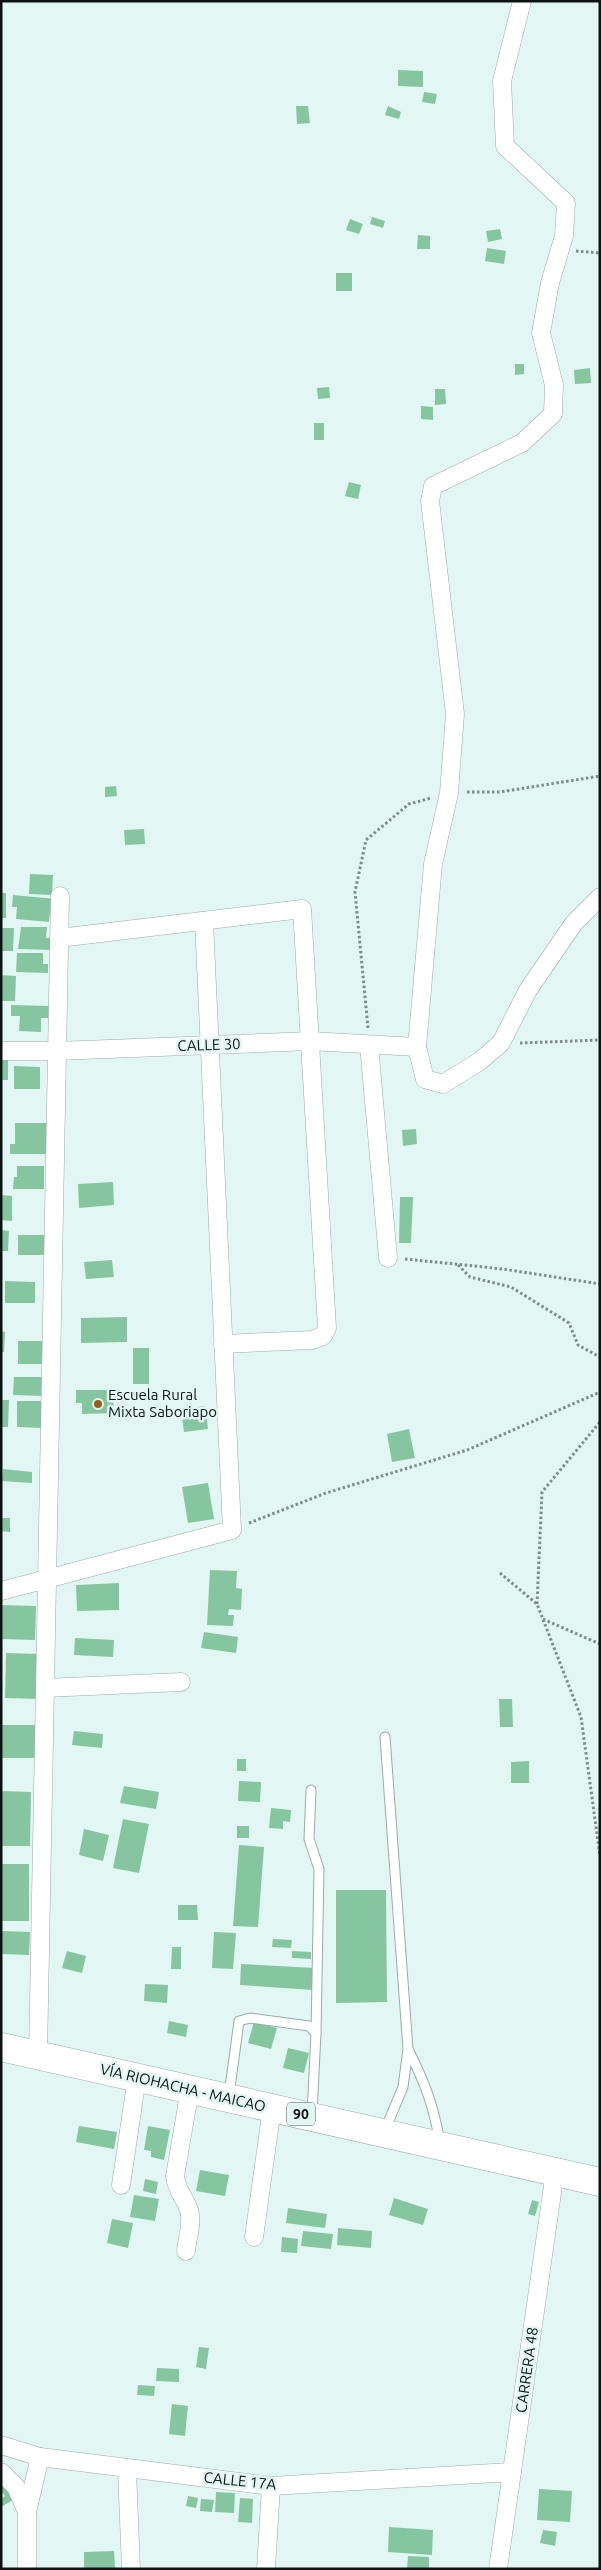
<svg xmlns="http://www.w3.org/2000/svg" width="601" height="2570" font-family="Ubuntu,sans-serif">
<rect width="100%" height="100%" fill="#e2f7f3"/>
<!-- building -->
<g fill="#85c6a1">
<path d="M398,70L423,71V87L398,86Z"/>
<path d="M424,92L437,94L435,104L422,102Z"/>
<path d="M296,106H308L310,123L297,124Z"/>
<path d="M388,106L401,112L399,119L385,115Z"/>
<path d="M372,217L385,221L383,228L370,224Z"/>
<path d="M350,219L363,224L359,234L346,230Z"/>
<path d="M500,229L502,239L488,242L486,231Z"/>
<path d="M418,235L430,236V249H417Z"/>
<path d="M487,248L506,251L504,264L485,261Z"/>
<rect x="336" y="273" width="16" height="18"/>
<path d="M515,364H524V374L515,375Z"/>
<path d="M590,368L591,383L575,384L574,370Z"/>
<path d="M329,387L330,398L318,399L317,388Z"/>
<path d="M435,389H445L446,404L435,405Z"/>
<path d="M421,406L433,407V420L421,419Z"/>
<rect x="314" y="423" width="10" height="17"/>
<path d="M349,482L361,485L358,499L345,496Z"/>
<path d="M116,786L117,796L105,797V787Z"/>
<path d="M144,829L145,844L125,845L124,830Z"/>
<path d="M30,874L53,875L52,895L29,894Z"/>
<rect x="1" y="893" width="5" height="25"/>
<path d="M13,895L56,899L55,911H50L49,922L16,919L17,907H12Z"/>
<path d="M21,927H47L46,938H53L52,950L18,949Z"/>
<path d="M1,928H14L13,951H1Z"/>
<path d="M17,953H43V964H48V973L16,972Z"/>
<path d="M1,975L16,976L15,1001H1Z"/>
<path d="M11,1005L51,1006L50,1018H41V1032L19,1031L20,1016H11Z"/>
<rect x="1" y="1059" width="7" height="21"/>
<path d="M14,1066L40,1067V1089H14Z"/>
<path d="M15,1123H50V1154H10V1144H15Z"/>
<path d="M416,1129L417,1144L403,1146L402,1130Z"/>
<path d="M17,1166H44V1189H13L14,1177H17Z"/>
<path d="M113,1182L114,1205L79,1208L78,1184Z"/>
<path d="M1,1195L12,1196V1221L1,1220Z"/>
<path d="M400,1197H413L411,1243H399Z"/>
<path d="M1,1230L9,1231L8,1251H1Z"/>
<path d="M18,1235H49L48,1255H18Z"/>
<path d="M112,1260L114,1277L86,1279L84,1262Z"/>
<path d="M5,1281L35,1282V1303H5Z"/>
<path d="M127,1317V1342L81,1343V1318Z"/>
<path d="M1,1331L5,1332L4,1352H1Z"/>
<path d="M18,1341H49L48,1364H18Z"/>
<rect x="133" y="1348" width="16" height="36"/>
<path d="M14,1377H44V1396L13,1395Z"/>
<path d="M76,1390H113L114,1413L82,1414V1403H76Z"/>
<path d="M1,1400H9L8,1427H1Z"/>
<path d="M17,1401H44V1428L17,1427Z"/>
<path d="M205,1406L208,1429L184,1432L181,1409Z"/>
<path d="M409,1429L415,1458L392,1462L387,1434Z"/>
<path d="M3,1469L32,1472V1483L2,1481Z"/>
<path d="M208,1483L214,1519L188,1523L182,1487Z"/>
<path d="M1,1518H10V1532L1,1531Z"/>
<path d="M210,1570L237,1571L236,1588L242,1589L241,1610L229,1609L228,1615H234L233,1626L207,1625Z"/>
<path d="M119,1583V1610L77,1611L76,1585Z"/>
<path d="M1,1605L36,1606L35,1640L1,1639Z"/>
<path d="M204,1632L238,1637L236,1653L201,1648Z"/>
<path d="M75,1638L114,1640L113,1657L74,1655Z"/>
<path d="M6,1653L41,1654L40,1699L5,1698Z"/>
<path d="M499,1699H512L513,1727H500Z"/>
<rect x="1" y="1725" width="35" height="33"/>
<path d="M74,1731L103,1734L102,1748L72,1745Z"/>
<rect x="237" y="1759" width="9" height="12"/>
<path d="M529,1761V1783H511V1762Z"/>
<path d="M239,1781L261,1782L260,1802L238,1801Z"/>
<path d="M124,1786L159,1792L156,1809L120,1803Z"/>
<path d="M1,1791L31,1792L30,1846H1Z"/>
<path d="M271,1808L291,1810L290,1822L283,1821V1829L269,1828Z"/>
<path d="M123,1819L149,1824L139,1873L113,1868Z"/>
<rect x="237" y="1826" width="12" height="12"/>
<path d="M84,1829L109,1835L103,1861L79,1855Z"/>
<path d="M239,1845L264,1847L258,1927L233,1926Z"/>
<rect x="1" y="1864" width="28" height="57"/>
<path d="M336,1890H386L387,2002L336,2003Z"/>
<path d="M178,1905H197L198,1920H178Z"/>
<path d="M1,1931L30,1932L29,1955L1,1954Z"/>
<path d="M214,1932L236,1933L233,1969L212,1968Z"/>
<path d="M273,1939L292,1940L291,1948L272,1947Z"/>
<path d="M172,1947H181V1969H171Z"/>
<path d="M67,1951L86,1956L82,1973L62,1968Z"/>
<path d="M292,1951L311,1952V1959L292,1958Z"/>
<path d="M241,1964L315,1968L313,1990L240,1985Z"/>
<path d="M145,1984L168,1985L167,2003L144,2001Z"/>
<path d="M169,2021L188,2025L186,2037L167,2033Z"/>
<path d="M254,2022L277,2028L271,2049L248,2043Z"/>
<path d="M288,2048L309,2053L304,2073L283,2068Z"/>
<path d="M79,2126L117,2132L114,2149L76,2142Z"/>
<path d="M148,2126L170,2130L164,2160L151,2157V2151L144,2150Z"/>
<path d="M200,2170L229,2175L225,2196L196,2191Z"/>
<path d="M145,2179L158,2182L156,2194L143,2191Z"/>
<path d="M134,2195L159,2199L155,2221L130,2217Z"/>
<path d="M394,2198L428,2209L423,2225L389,2215Z"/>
<path d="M532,2200L539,2202L535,2216L528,2214Z"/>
<path d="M288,2208L327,2214L325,2228L286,2223Z"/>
<path d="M112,2219L133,2223L128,2248L107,2243Z"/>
<path d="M338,2228L372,2231L371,2248L337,2245Z"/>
<path d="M303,2231L333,2234L331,2249L301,2246Z"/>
<path d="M282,2237L298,2239L297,2253L281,2252Z"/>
<path d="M199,2347L209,2348L206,2369L196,2367Z"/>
<path d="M157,2368L179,2369V2382L156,2381Z"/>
<path d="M138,2385L155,2386L154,2396L137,2395Z"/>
<path d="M172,2404L188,2406L185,2436L169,2434Z"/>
<path d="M7,2481L18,2497L1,2507V2499L5,2496L1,2490V2485Z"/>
<path d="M539,2489L572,2491L570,2522L537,2520Z"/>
<path d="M216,2492L235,2493L234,2513L215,2512Z"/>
<path d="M188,2496L198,2498L196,2508L186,2506Z"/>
<path d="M240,2498L253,2499L252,2523L238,2522Z"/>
<path d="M201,2499L214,2500L212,2512L200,2511Z"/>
<path d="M389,2527L433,2530L432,2555L388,2552Z"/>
<path d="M543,2530L557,2532L555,2546L540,2543Z"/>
<path d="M114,2551L115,2568L84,2569V2552Z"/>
<path d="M408,2556L429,2557V2569L407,2568Z"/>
</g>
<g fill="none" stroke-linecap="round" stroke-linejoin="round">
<!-- service casing -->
<g stroke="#98aca8" stroke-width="11">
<g id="service">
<path d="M385,1737L408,2049L403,2087L385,2130"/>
<path d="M311,1790L309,1839L319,1869L316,2033"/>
<path d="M408,2049C425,2083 433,2104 440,2142"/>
<path d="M229,2095L239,2021L250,2018L309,2026L316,2033L312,2114"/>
</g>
</g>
<!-- minor casing -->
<g stroke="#98aca8" stroke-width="19">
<g id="minor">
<path d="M522,1L502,81L505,146L566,203L564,236L550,283L541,333L554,385L553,414L522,443L433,486L430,501L455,714L449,793L433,864L417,1047L425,1079L443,1084L480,1061L501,1043L528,990L574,923L600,897"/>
<path d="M59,938L302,909L327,1328L323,1336L312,1340L223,1344"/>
<path d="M369,1045L388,1258"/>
<path d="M1,1051H57L310,1041L417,1047"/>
<path d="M1,1591L232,1530L204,921"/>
<path d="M45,1688L181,1682"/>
<path d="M38,2055L60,896"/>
<path d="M121,2185L137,2077"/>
<path d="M254,2237L272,2108"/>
<path d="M186,2251C187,2239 193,2222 189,2210C185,2198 176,2190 175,2176L190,2089"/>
<path d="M1,2445L40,2457L271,2486L512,2472"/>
<path d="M127,2470L131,2569"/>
<path d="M1,2472L16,2487L27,2512"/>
<path d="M27,2569V2512L40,2457"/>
<path d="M266,2569L271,2486"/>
<path d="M498,2569L555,2172"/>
</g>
</g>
<!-- trunk casing -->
<g stroke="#98aca8" stroke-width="29">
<path id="trunk" d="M1,2047L600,2182"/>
</g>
<!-- path -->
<g stroke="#7e8c89" stroke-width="3" stroke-dasharray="2.5 2.5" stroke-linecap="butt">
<path d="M576,251L600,253"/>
<path d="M467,792H500L600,776"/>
<path d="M368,1028L355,892L366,840L409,804L431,798"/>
<path d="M520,1043L600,1040"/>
<path d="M405,1259L503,1269L600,1284"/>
<path d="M458,1265L470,1277L511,1287L569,1323L578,1345L600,1357"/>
<path d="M249,1523L326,1493L467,1450L600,1392"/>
<path d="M500,1573L537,1604L581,1717L600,1856"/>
<path d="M537,1604L542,1492L600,1422"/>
<path d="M543,1619L600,1644"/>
</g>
<!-- service -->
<use href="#service" stroke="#fff" stroke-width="9"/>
<!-- minor -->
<use href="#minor" stroke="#fff" stroke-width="18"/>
<!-- trunk -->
<use href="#trunk" stroke="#fff" stroke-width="28"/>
</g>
<!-- markers -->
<circle fill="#966017" stroke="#e2f7f3" stroke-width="2" cx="98" cy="1404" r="5"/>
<g text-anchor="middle" stroke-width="5" stroke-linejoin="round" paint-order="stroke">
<!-- shield labels -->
<rect fill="#e2f7f3" stroke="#4c5756" stroke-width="1" x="287" y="2102.5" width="28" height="23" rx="4"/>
<g font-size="14" font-weight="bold" fill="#0c1312">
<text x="301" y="2119">90</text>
</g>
<!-- street labels -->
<g font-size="15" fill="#0c1312" stroke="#e2f7f3">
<text transform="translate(209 1045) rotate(-2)" y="5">CALLE 30</text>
<text transform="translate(183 2088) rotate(13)" y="5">VÍA RIOHACHA - MAICAO</text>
<text transform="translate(527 2370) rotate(-82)" y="5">CARRERA 48</text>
<text transform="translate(240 2481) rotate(6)" y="5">CALLE 17A</text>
</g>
<!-- poi labels -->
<g font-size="15" fill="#0c1312" stroke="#e2f7f3" text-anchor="start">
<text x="108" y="1400">Escuela Rural<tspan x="108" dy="17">Mixta Saboriapo</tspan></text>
</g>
</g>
<!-- border -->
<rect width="601" height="2570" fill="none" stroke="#0c1312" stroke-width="5"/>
</svg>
